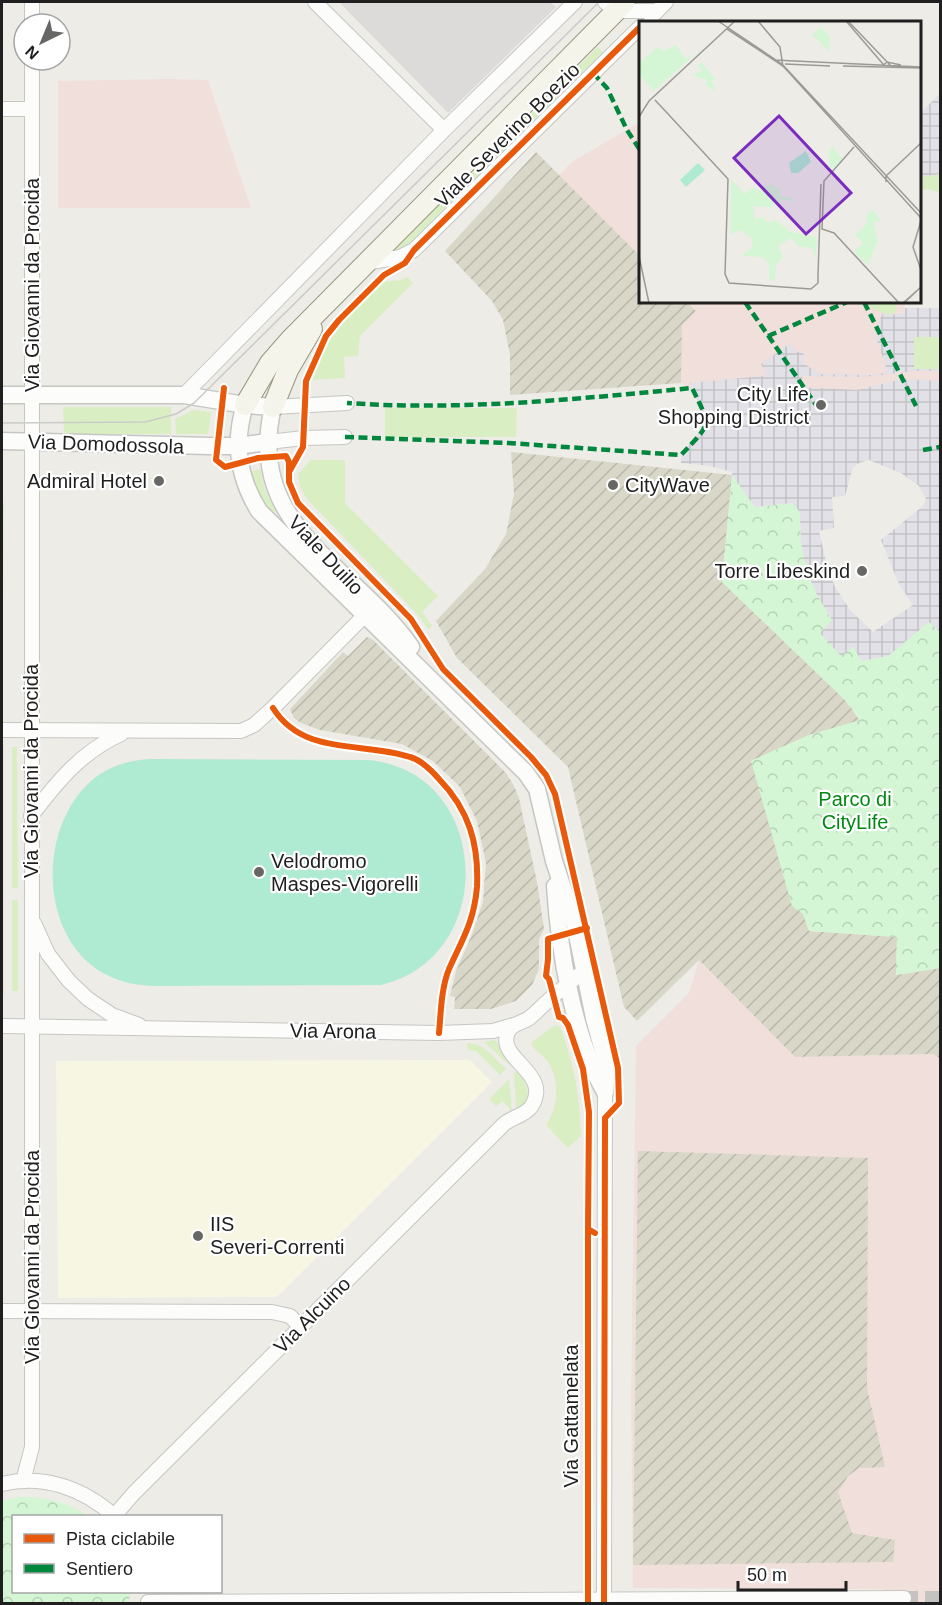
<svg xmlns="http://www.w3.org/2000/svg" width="942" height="1605" font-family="Helvetica,sans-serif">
<defs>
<pattern id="construction-furrows" width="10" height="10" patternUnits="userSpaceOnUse" patternTransform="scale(1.5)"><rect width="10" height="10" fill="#d8d7c8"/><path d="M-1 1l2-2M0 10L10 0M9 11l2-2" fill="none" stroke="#b9b8ab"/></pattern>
<pattern id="park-crowns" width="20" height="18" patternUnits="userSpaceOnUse" patternTransform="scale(1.5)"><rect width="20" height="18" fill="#d4f6d4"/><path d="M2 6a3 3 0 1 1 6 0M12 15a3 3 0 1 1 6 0" fill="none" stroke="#b6d2b6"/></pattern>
<pattern id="plaza-grid" width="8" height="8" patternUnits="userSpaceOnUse" patternTransform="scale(1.5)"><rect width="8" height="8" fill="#e2e1e7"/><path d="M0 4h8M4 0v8" fill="none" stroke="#c1c1c6"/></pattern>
</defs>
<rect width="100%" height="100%" fill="#eeece7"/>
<!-- residential -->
<path fill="#dddbd9" d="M339,2H550L556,7L448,113Z"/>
<!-- commercial -->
<g fill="#f1dfdb">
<path d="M166,79L208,80L251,208H58V81Z"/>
<path d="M640,122V256L559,175L572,162Z"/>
<path d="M686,302H905L904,312L940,314V525L919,486L901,473L885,465L869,460L859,463L853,467L845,496L708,417L696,393L681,383L682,325L696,311Z"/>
<rect x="2" y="744" width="2" height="250"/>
<path d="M699,960L795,1057L934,1054L940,1059V1603H884L883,1589L633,1588L631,1399L636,1046L689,993Z"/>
</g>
<!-- education -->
<path fill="#f7f6e3" d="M470,1060L492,1082L277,1297L58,1298L56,1061Z"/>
<!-- construction -->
<g fill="url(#construction-furrows)">
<path d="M536,152L640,256V302H686L696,311L682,325L681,383L510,395V355L503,320L492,301L445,251Z"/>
<path d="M511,452L732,475L722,582L845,700L860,721L809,735L751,761L809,931L897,937L896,975L940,968V1059L934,1054L795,1057L699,960L637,1021L624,1007L568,767L457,658L436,621L485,569L506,534L514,494Z"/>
<path d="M367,637L373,640L506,773L514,786L519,798L537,882L544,929L539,939V969L532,985L516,1001L491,1009H454L455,997L450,996L456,971L471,937L483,902L486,863L477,821L460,787L433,761L402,744L320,730L301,723L294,718L290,709L343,652L348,656Z"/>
<path d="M638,1151L868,1158L867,1388L885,1467L859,1468L848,1476L838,1492L852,1533L895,1540L893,1562L633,1565Z"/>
</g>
<!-- grass -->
<g fill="#d9eec3">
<path d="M598,47L603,52L400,252L394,250Z"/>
<path d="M940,174V193L928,189L920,191V177Z"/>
<path d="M407,277L413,283L360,336L358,356L344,357L345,378L308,380L320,352L332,332L341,321L381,282L401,280Z"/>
<path d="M865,302H896V311L891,315C880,312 873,310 865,302Z"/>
<rect x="914" y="337" width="26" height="32"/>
<path d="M63,407H171V434H64Z"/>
<path d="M385,408H517L516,437H385Z"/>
<path d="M193,410L211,412L208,434H176L175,419Z"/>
<path d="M311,460H345V503L438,596L422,612L432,626L428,629L418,615L307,499L300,487L298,474Z"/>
<path d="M260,469L265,490L276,512L272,514L261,500L249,472Z"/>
<path d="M4,503L3,599L2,601V505Z"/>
<path d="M12,747H17L18,888H12Z"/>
<rect x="12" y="900" width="6" height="91"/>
<path d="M555,1025L560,1027L562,1032C575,1070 580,1096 581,1136L568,1148L546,1125C559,1107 560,1079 547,1060C542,1054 534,1051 531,1043Z"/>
<path d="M494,1040L500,1043L511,1062L508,1064L484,1042Z"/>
<path d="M467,1043C484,1043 494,1058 506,1069L500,1075L476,1051L468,1050Z"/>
<path d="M518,1070C527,1082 535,1102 516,1109L514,1074Z"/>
<path d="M509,1079L512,1110H511L502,1101L496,1106L489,1099Z"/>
</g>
<!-- park -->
<g fill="url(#park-crowns)">
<path d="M732,475L755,507L792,503L800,512L801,540L816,593L832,621L842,655L853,646L862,661L888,656L930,621L940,632V968L896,975L897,937L809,931L803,914L792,906L751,761L809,735L860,720L845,700L722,582Z"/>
<path d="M18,1497C44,1497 67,1501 88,1516H14V1592H130L129,1603H2V1501Z"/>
</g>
<!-- pitch -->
<path fill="#afead2" d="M151,759L367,760C492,770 500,957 381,985L152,986C138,985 124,983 111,977C37,944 35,824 96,777C112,765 131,760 151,759Z"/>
<!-- plaza -->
<g fill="url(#plaza-grid)" fill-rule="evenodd">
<path d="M940,93V174L920,177V114Z"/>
<path d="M905,308H940V337H914V369H940V371H914L865,377L803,376L800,387L857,390L903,379L940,381V632L929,622L888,656L862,661L853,647L841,656L820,633L832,620L816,593L807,571L801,543L800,512L792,503L755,507L732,475V472L710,466L681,463V455L701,429L704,418L690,383L764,376L766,373L761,364L791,343L796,351L804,354L803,363L820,374L870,375L885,373L887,370L874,332L883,313L891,315L904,313ZM869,460L901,473L919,486L926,498L923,506L881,540L899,584L913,605L873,632L850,610L834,585L825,558L819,531L834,528L832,497L845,496L853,467L859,463Z"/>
</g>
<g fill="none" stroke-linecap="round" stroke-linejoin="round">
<!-- minor-tunnel -->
<path stroke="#c5c3bf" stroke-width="14" stroke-dasharray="14 7" stroke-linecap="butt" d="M904,1598H940"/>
<!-- minor casing -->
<g stroke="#c6c6c3" stroke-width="16">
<g id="minor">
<path d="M315,2L444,130"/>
<path d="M605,2L614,11H657"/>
<path d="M651,17L666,2"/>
<path d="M32,24V2"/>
<path d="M2,109H32"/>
<path d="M366,263L400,257L414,250L640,27"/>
<path d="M184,395L444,130L575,2"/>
<path d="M273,407L347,403"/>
<path d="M268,442L304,438L345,437"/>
<path d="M2,730L241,731L254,725L273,708L365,615"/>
<path d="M31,816C57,782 81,752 121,734"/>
<path d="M34,923L48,954L69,981L88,999L112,1015L139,1025"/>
<path d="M2,1026L439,1033L493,1031L514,1025"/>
<path d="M2,1311L272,1312L290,1316L301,1327"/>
<path d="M23,1481L32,1447V60"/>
<path d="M2,1484C43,1474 83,1488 114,1516"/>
<path d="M114,1516L134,1493L504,1124C512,1117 524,1116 531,1107C553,1074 499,1060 507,1035C509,1025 520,1023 528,1019C535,1014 542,1006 549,1000C560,990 572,981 584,971"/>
<path d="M604,1600L605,1092"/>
<path d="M148,1602L904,1598"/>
</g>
</g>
<!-- tertiary casing -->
<g stroke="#c6c6c3" stroke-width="19">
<g id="tertiary">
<path d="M2,395H184L245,405L273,407C244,528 353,564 411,647"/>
<path d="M245,405C233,443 238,477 259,511L526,773L537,789L554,861L575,925L594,1018L607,1065L605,1092"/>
<path d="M2,441L210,446H237L268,442"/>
<path d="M555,886C559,950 573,1036 605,1092"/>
</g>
</g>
<!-- secondary casing -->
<g stroke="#96987e" stroke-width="22">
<g id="secondary">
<path d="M245,405L270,363L290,340L625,2"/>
<path d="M273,407L288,370L312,329"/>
</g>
</g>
<!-- minor -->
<use href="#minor" stroke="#fcfcfb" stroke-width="14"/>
<!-- tertiary -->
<use href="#tertiary" stroke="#fcfcfb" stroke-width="16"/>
<!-- secondary -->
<use href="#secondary" stroke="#f4f4ea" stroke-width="20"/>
<!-- tram -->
<path stroke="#cbcbca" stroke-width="1.5" d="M2,423L145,422L176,414L194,403L599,2"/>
<!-- quiet -->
<g stroke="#00873e" stroke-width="4.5" stroke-dasharray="9 4.5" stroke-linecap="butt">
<path d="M593,73L607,88L627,130L640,150"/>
<path d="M745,302L816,405"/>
<path d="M864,302L916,406"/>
<path d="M768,336L847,302"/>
<path d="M345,437L508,443L681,455C711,423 712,428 692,388C577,399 462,411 347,403"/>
<path d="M923,450L940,447"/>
</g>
<!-- cycleway casing -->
<g stroke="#fff" stroke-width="10">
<g id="cycleway">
<path d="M224,388L216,460L225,467L258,458L286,456L289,462V482L298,503L411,619L443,669L531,757L546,775L555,794L618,1068L619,1103L605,1118L604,1604"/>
<path d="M289,472L303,447L306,381L326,336L339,320L384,275L405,263L414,250L640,27"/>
<path d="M273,708C304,757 363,741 410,757C421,760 432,771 439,779C469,810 479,844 477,887C474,922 462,940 449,969C441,989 441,1012 439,1033"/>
<path d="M587,928L548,939V959L546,976L549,979L559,1017L563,1018L568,1025L583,1069L589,1112L588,1229L595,1233"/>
<path d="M588,1604V1229"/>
</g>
</g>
<!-- cycleway -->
<use href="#cycleway" stroke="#e8590c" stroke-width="6"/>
</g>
<!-- markers -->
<g fill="#676765" stroke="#fff" stroke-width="2">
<circle cx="821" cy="405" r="6"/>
<circle cx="159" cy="481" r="6"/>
<circle cx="613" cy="485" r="6"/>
<circle cx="862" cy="571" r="6"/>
<circle cx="259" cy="872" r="6"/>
<circle cx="198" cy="1236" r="6"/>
</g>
<g text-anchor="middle" stroke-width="4.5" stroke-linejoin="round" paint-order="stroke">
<!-- street labels -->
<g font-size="20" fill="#1f1f1f" stroke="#fff">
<text transform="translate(507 135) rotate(-45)" y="7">Viale Severino Boezio</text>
<text transform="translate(32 285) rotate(-90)" y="7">Via Giovanni da Procida</text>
<text transform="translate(106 444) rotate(2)" y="7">Via Domodossola</text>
<text transform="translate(326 555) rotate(47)" y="7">Viale Duilio</text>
<text transform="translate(31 771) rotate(-90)" y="7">Via Giovanni da Procida</text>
<text transform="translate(333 1031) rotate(1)" y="7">Via Arona</text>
<text transform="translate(32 1257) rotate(-90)" y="7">Via Giovanni da Procida</text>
<text transform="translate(312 1315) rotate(-45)" y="7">Via Alcuino</text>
<text transform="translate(571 1416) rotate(-90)" y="7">Via Gattamelata</text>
</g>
<!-- poi labels -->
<g font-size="20" fill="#1f1f1f" stroke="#fff" text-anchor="end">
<text x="809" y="401">City Life<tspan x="809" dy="23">Shopping District</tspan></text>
<text x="147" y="488">Admiral Hotel</text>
<text x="625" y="492" text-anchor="start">CityWave</text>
<text x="850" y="578">Torre Libeskind</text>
<text x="271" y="868" text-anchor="start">Velodromo<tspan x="271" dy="23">Maspes-Vigorelli</tspan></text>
<text x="210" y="1231" text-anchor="start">IIS<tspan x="210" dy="23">Severi-Correnti</tspan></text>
</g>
<!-- park labels -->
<g font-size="20" fill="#008a11" stroke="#fff">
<text x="855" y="806">Parco di<tspan x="855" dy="23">CityLife</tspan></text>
</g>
</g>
<!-- overview -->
<g transform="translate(639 21)">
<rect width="282" height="282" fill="#eeece7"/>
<path d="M182,6L191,16L190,30L173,14ZM37,24L47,38L59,30L15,70L0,54V42L19,26L24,30ZM62,41L77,59H73L77,71L67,64L68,59L53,54L63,50L59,44ZM193,125L203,138L191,150L190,129ZM92,158L106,173L114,166L119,170L132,163L142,169L139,175L151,176L156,181L143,178L140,183L133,180L135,186L114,185L116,198L123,196L129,202L136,199L152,211L178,216L177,237L173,227L161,226L152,217L139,225L144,236L137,243L136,259L130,258V243L124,236L102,235L113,227L114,218L101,209L91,213ZM233,188L242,200L234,201L239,219L229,244L215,231L224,222L216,214L228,203L227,195Z" fill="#d4f6d4"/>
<path d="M167,130L172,141L159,152H152L150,142ZM59,142L66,149L47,166L41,159Z" fill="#afead2"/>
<path fill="none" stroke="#9b9a97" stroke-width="1.5" d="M79,0L143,43L282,192M119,0L141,26L144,46M207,0L244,43M209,0L252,45M88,8L144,45L282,197M135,39L282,46M146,43L191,45M244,44L248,41L262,44M204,45L282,47M16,79L31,95M30,94L89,158L86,253L90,262L172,268L179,262V252M0,96L10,80L96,0M215,126L185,160L183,208L195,212L260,282M247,161V155L282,122M282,200L274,226L282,249M0,235L10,282M179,255L182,163M264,282L282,266M265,282L282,266"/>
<path fill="#7b2cbf" fill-opacity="0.15" stroke="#7b2cbf" stroke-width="3" d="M140,95L212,172L167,213L95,137Z"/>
<rect width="282" height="282" fill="none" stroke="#1f1f1f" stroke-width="3"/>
</g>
<!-- border -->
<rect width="942" height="1605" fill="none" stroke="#1f1f1f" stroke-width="6"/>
<!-- legend -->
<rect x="12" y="1515" width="210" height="78" fill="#ffffff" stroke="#a5a5a5" stroke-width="1.5"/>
<rect x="24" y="1534" width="30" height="9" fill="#e8590c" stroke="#a5a5a5" stroke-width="1.5"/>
<text x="66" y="1545" font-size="18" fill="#1f1f1f">Pista ciclabile</text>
<rect x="24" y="1564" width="30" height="9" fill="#00873e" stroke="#a5a5a5" stroke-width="1.5"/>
<text x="66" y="1575" font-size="18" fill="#1f1f1f">Sentiero</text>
<!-- north arrow -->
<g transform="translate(42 42) rotate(223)"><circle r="28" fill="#ffffff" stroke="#a5a5a5" stroke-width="1.5"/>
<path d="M0-4.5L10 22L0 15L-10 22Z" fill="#676765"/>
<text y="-9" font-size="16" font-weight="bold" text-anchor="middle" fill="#1f1f1f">N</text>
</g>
<!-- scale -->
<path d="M738 1581v9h108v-9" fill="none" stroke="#1f1f1f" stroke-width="3"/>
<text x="747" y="1581" font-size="18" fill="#1f1f1f" stroke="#ffffff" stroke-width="4.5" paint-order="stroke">50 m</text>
</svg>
